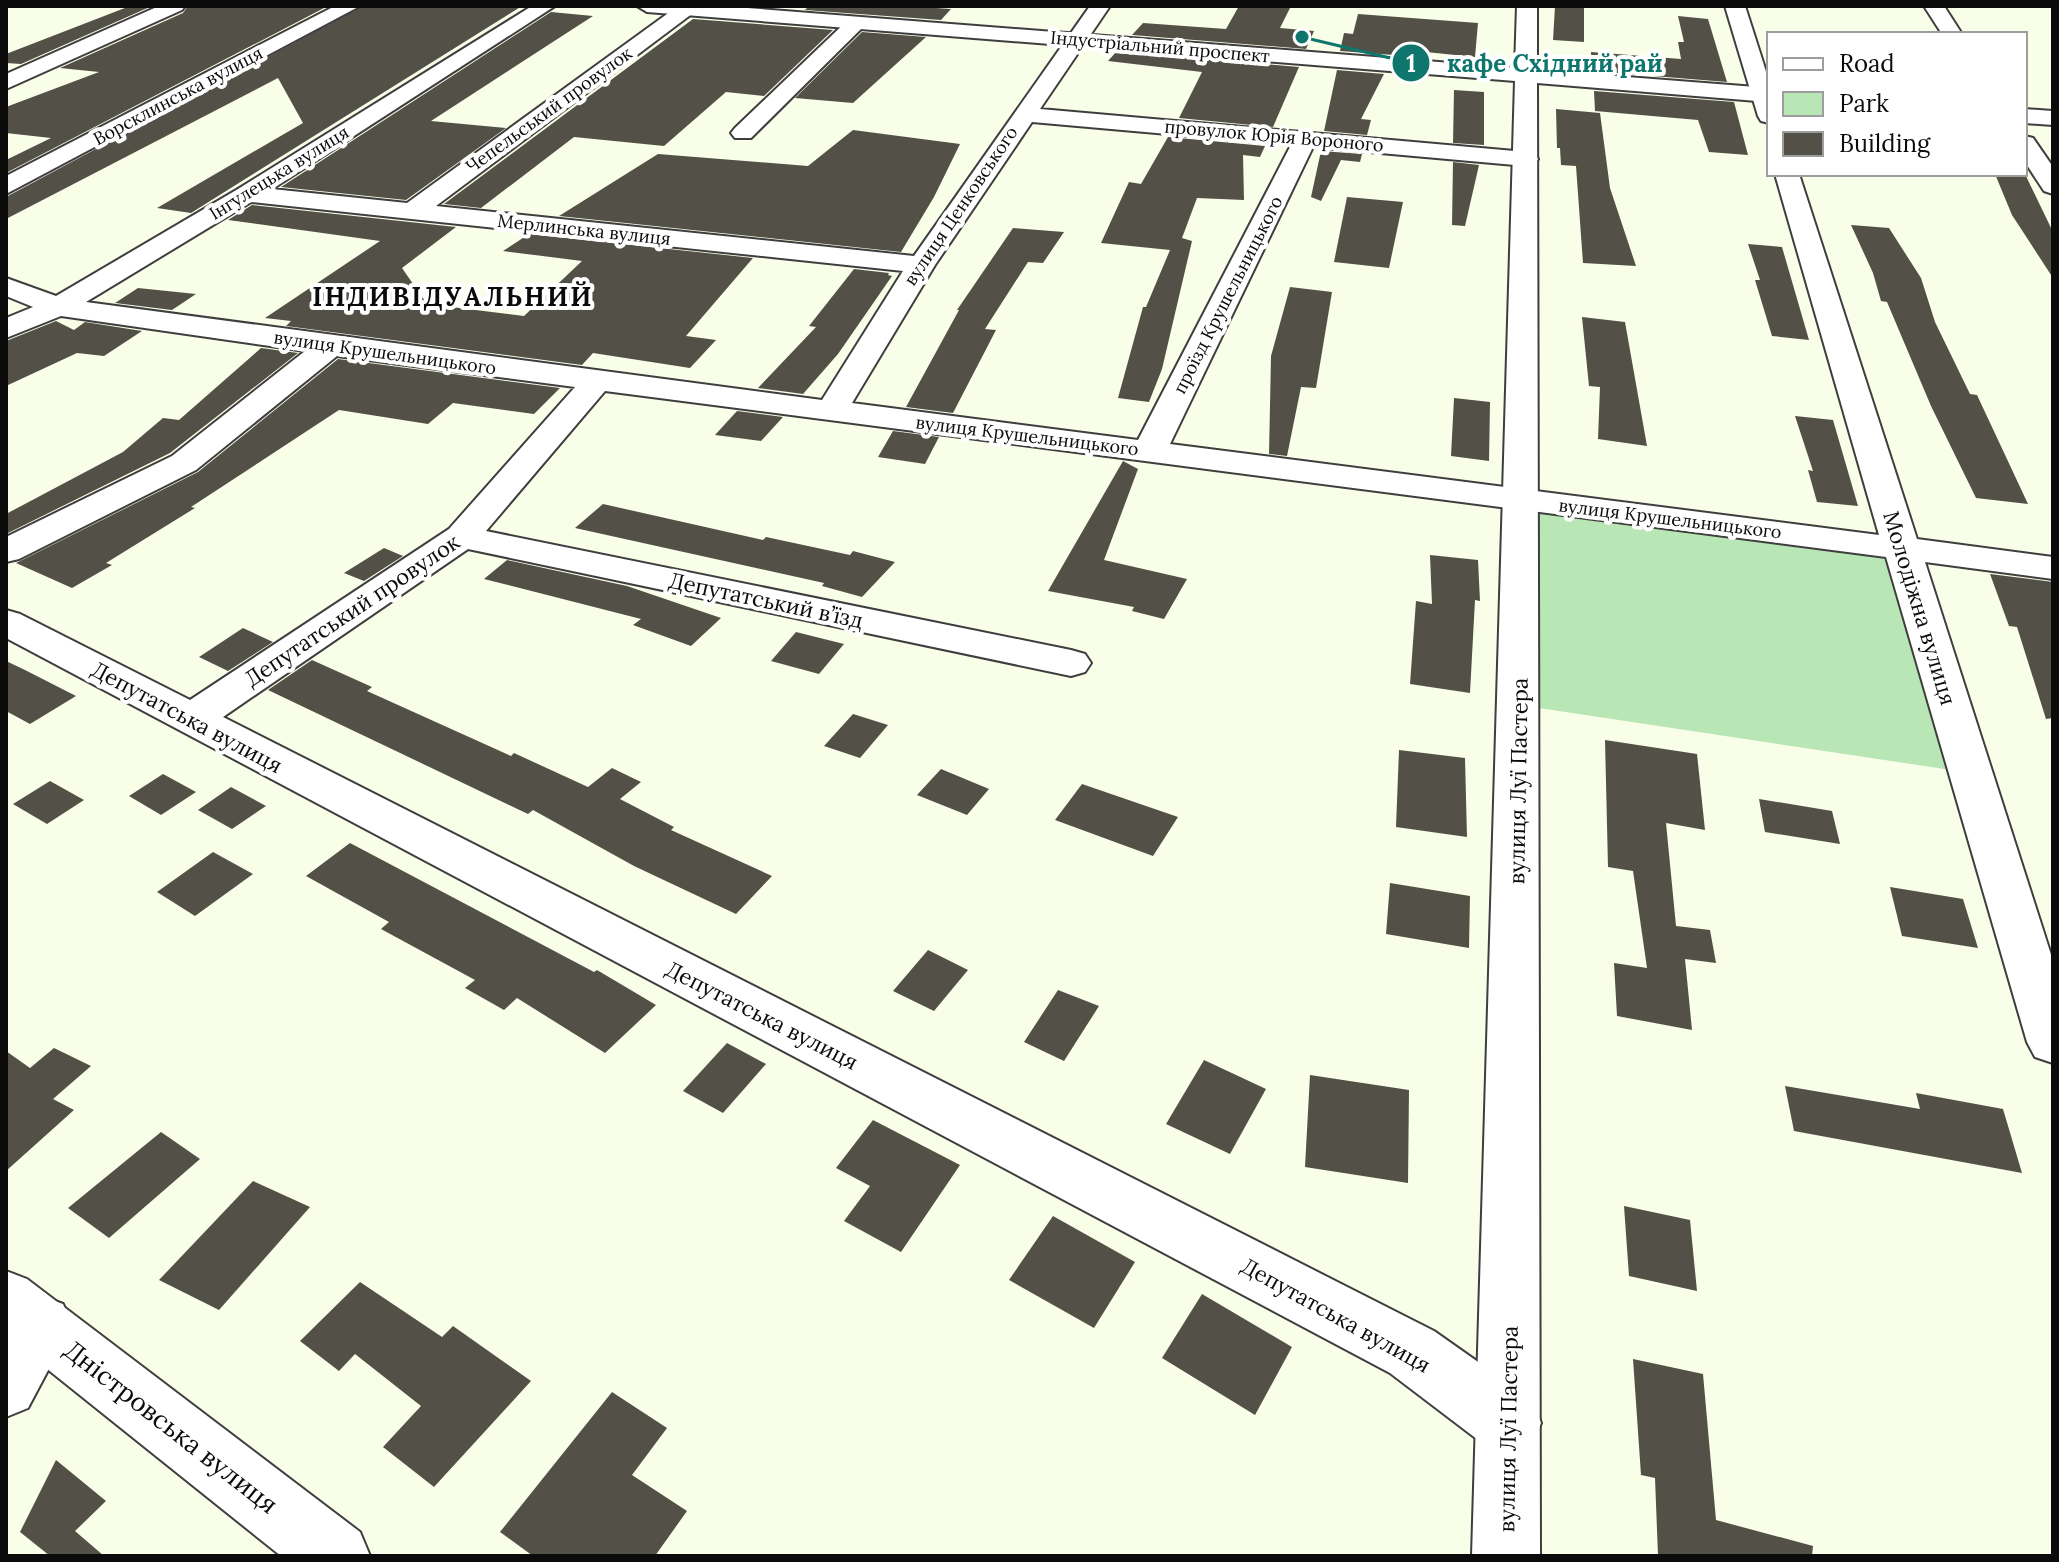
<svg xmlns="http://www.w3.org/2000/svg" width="2059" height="1562" font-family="Lora,serif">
<rect width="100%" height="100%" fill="#f9fee9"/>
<!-- green -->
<path fill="#b9e6b5" d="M1521,499L1897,548L1971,773L1519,705Z"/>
<!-- building -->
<g fill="#535147">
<path d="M130,6H152L21,64L6,63V54Z"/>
<path d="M188,6H328L6,173V160L51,138L6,133V107L99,72L60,68L183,13Z"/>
<path d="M363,6H522L191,213L157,208L303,123L278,78L6,219V197Z"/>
<path d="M809,6H907L951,9L941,20L805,10Z"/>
<path d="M1239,6H1291L1280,28L1314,31L1306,49L1132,35L1143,23L1226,29Z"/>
<path d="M1555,6H1584V42L1553,40Z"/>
<path d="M551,12L593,16L431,121L506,128L406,200L281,187Z"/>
<path d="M1358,14L1478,23L1475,57L1396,49L1393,55L1340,51L1344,33L1353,34Z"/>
<path d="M1678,16L1708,19L1727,82L1592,71L1591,52L1681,59L1678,42H1684Z"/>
<path d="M693,19L833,30L764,96L726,92L664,146L574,137L481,208L444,204Z"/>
<path d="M862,32L926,37L853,103L795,98Z"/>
<path d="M1116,52L1299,67L1273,127L1179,118L1202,72L1108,61Z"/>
<path d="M1337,70L1384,74L1361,119L1371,120L1367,135L1324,131Z"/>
<path d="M1454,90L1484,92V145L1453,143Z"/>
<path d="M1594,91L1734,102L1748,155L1709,152L1698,120L1595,111Z"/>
<path d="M1556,109L1600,113L1610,188L1636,266L1583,263L1576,166L1561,165L1560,148H1557Z"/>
<path d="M853,130L960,144L934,197L901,252L559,216L658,154L808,166Z"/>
<path d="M1168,137L1265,146L1260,157L1243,155L1244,200L1197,198L1182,238L1192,241L1162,369L1149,402L1118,398L1143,307H1146L1170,250L1101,243L1129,182L1141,184Z"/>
<path d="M1321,151L1362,154L1360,162L1341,160L1321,201L1311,197Z"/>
<path d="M1453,162L1479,165L1465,226L1452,225Z"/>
<path d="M1995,174H2025L2053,232V278L2012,215Z"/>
<path d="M1347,197L1403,202L1389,268L1334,262Z"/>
<path d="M252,205L456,227L402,268L427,304L524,316L582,261L503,251L529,234L753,258L686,336L716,340L690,368L593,353L582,365L286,326L291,321L265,318L380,241L228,220Z"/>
<path d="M1851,225L1889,228L1921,278L1935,322L1970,394L1977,395L2028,504L1976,498L1931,406L1887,302L1881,301L1873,273Z"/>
<path d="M1013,228L1064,232L1043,263L1028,262L985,329L996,330L953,413L906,407L959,310H957Z"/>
<path d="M1748,244L1782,247L1809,340L1772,336L1755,280H1760Z"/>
<path d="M854,269L889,273L888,275L892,276L838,354L803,394L758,388L816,327L809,326Z"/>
<path d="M1290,287L1332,292L1316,388L1301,387L1287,456L1269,454L1271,356Z"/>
<path d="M138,288L196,294L172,310L115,303Z"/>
<path d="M1582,317L1625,322L1647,446L1598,439L1600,387L1589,386Z"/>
<path d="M56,321L74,330L85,322L142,331L104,356L77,353L6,386V341Z"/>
<path d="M261,348L298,353L170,453L6,534V514L123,452L163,418L179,420Z"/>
<path d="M338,359L560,388L534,414L453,403L428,424L339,410L191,507L195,508L106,563L112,565L72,588L16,563L198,472Z"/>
<path d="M1454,398L1490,402L1489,461L1451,456Z"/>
<path d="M737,411L783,417L761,441L715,435Z"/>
<path d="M1795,416L1833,420L1858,506L1817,502L1808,470L1813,471Z"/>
<path d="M893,431L939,437L925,464L878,457Z"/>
<path d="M1123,461L1138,469L1104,560L1187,579L1164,619L1132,611L1134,607L1048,591Z"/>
<path d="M603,504L763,540L766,537L850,555L853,551L895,562L862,597L822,586L824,583L575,528Z"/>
<path d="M384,548L403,556L364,581L344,573Z"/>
<path d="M1430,555L1478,560L1480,601L1475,600L1470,693L1410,684L1416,601L1432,604Z"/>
<path d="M507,560L627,586L721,618L691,646L633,625L641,619L484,579Z"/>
<path d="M1990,574L2053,582V718L2046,719L2017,627L2009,626Z"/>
<path d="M243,628L273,642L228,671L199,657Z"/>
<path d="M796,632L844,644L819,674L771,661Z"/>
<path d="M312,660L372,687L367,691L511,756L514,753L588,787L612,768L641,782L620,799L674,827L671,830L772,876L736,914L634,866L533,810L528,814L268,690Z"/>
<path d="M6,661L25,670L76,696L30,724L6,711Z"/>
<path d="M853,714L888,725L860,758L824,746Z"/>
<path d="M1605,740L1697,754L1705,830L1666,823L1676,926L1710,930L1716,963L1685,959L1692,1030L1617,1016L1614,963L1647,968L1633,871L1608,867Z"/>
<path d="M1399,750L1465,758L1467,837L1396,827Z"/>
<path d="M941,769L989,789L967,815L917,795Z"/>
<path d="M163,774L196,792L161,815L129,796Z"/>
<path d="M50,781L84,800L47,824L13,804Z"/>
<path d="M1082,784L1178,817L1153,856L1055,820Z"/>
<path d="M231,787L266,806L232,829L198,810Z"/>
<path d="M1759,799L1832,811L1840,844L1765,832Z"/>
<path d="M350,843L594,972L597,970L656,1005L605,1053L517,998L504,1010L465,988L475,980L381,929L389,922L306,876Z"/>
<path d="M213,852L253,874L195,916L157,892Z"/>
<path d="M1390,883L1470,896L1469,948L1386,934Z"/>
<path d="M1890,887L1963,899L1978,948L1902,936Z"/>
<path d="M928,950L968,970L934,1011L893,991Z"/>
<path d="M1058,990L1099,1006L1064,1061L1024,1042Z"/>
<path d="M727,1043L766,1064L723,1113L683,1091Z"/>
<path d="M54,1048L91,1066L53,1099L74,1110L6,1171V1051L30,1068Z"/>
<path d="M1204,1060L1266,1089L1230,1154L1166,1124Z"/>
<path d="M1310,1075L1409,1090L1408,1183L1305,1167Z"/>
<path d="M1785,1086L1920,1109L1916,1093L2003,1109L2022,1173L1794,1131Z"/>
<path d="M873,1120L960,1165L901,1252L844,1221L870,1186L836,1168Z"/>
<path d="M161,1132L200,1159L109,1238L68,1208Z"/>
<path d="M253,1181L310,1207L219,1310L159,1280Z"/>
<path d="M1624,1206L1690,1220L1697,1291L1629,1276Z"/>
<path d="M1053,1216L1135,1262L1094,1328L1009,1280Z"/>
<path d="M360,1282L442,1337L453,1326L531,1381L434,1487L383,1447L421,1406L355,1354L339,1371L300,1341Z"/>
<path d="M1202,1294L1292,1347L1255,1415L1162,1358Z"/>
<path d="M1633,1359L1703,1374L1716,1520L1813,1546L1812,1556H1658L1655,1478L1641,1475Z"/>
<path d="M612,1392L667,1428L632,1475L687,1511L655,1556H533L500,1532Z"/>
<path d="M56,1460L106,1501L75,1531L104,1556H50L20,1532Z"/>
</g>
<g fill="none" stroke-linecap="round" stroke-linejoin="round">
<!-- minor casing -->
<g stroke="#3e3e3e" stroke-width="4">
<g id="minor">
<path d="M159,6H185L182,10L6,89V74Z"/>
<path d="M335,6H360L6,194V176Z"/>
<path d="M532,6H555L272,189L407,203L678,6H694L693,13L436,206L914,256L1090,6H1110L1040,109L1526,152L1535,154L1538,159L1535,164L1526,166L1313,147L1170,444L1879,535L1775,174H1799L1917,539L2053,557V579L1925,562L2053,961V1063L2035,1057L2027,1042L1886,557L605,391L486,531L1071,650L1085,654L1091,663L1085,672L1071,676L468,549L223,717L1434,1331L1532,1400L1541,1423L1532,1446L1509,1455L1486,1446L1390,1373L6,638V610L20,614L190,700L449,529L575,387L337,356L196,470L19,559L6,562V537L172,456L305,351L61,316L6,338V318L33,307L6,296V278L56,296L238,189ZM1032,122L1291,145L1138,440L852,403L935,265ZM251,202L903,271L822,400L86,302Z"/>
<path d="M1725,6H1745L1769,81V123L1761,121L1758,116Z"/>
<path d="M1924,6H1944L1962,34H1942Z"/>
<path d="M856,17L863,19L866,23L863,27L751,138H735L731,133L735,128L849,19Z"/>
<path d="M2025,136L2033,138L2053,167V194L2044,191L2025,162Z"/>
<path d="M41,1296L63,1304L72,1325L28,1408L6,1417V1327L19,1304Z"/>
</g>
</g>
<!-- tertiary casing -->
<g stroke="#3e3e3e" stroke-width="4">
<g id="tertiary">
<path d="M637,6H721L1515,68L1517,6H1537V70L1769,88V102L1537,83L1540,1556H1472L1515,81L647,12Z"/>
<path d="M2025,109L2053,111V125L2025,123Z"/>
<path d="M6,1271L27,1279L360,1532L370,1556H281L6,1336Z"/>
</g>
</g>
<!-- minor -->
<use href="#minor" fill="#fff" fill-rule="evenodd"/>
<!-- tertiary -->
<use href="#tertiary" fill="#fff" fill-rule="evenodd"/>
</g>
<g text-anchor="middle" stroke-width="8" stroke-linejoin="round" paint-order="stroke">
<!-- far-street labels -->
<g font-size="18" fill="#0b0b0b" stroke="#fff">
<text transform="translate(1160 47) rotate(5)" y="6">Індустріальний проспект</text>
<text transform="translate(178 96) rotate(-28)" y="6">Ворсклинська вулиця</text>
<text transform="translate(549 110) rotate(-36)" y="6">Чепельський провулок</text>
<text transform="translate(1274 136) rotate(5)" y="6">провулок Юрія Вороного</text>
<text transform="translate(279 173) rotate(-32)" y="6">Інгулецька вулиця</text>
<text transform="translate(961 206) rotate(-56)" y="6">вулиця Ценковського</text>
<text transform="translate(584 230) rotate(6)" y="6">Мерлинська вулиця</text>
<text transform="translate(1228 295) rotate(-63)" y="6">проїзд Крушельницького</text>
<text transform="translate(385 353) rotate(8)" y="6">вулиця Крушельницького</text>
<text transform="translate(1027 436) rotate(7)" y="6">вулиця Крушельницького</text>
<text transform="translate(1670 519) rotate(7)" y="6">вулиця Крушельницького</text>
</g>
<!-- street labels -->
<g font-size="22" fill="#0b0b0b" stroke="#fff">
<text transform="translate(766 600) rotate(12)" y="8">Депутатський в’їзд</text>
<text transform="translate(1920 608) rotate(73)" y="8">Молодіжна вулиця</text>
<text transform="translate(352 610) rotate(-34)" y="8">Депутатський провулок</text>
<text transform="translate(187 717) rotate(28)" y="8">Депутатська вулиця</text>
<text transform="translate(1518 781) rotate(-89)" y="8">вулиця Луї Пастера</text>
<text transform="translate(762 1015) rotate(27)" y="8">Депутатська вулиця</text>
<text transform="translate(1336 1315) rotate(29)" y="8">Депутатська вулиця</text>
<text transform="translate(1508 1429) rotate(-89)" y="8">вулиця Луї Пастера</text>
</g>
<!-- far-district labels -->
<g font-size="26" font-weight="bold" letter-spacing="2" fill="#0b0b0b" stroke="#fff">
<text x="453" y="306">ІНДИВІДУАЛЬНИЙ</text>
</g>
<!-- near-street labels -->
<g font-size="26" fill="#0b0b0b" stroke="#fff">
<text transform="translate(171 1427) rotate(38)" y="9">Дністровська вулиця</text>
</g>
</g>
<!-- callouts -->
<path fill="none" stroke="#0f766e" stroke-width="3" d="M1302 37L1411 63"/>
<g fill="#0f766e" stroke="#fff" stroke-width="3">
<circle cx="1302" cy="37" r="8"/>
<circle cx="1411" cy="63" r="20"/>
</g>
<g font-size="24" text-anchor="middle" font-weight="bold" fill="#fff">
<text x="1411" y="72">1</text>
</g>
<g font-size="24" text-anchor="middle" font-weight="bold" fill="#0f766e" stroke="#fff" stroke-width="8" stroke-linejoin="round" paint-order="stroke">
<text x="1555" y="72">кафе Східний рай</text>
</g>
<!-- border -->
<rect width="2059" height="1562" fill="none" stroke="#0b0b0b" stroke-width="16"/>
<!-- legend -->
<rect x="1767" y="32" width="260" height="144" fill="#ffffff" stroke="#9d9d9d" stroke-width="2"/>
<rect x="1783" y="58" width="40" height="12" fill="#ffffff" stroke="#9d9d9d" stroke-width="2"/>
<text x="1839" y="72" font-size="24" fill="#0b0b0b">Road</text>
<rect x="1783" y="92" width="40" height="24" fill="#b9e6b5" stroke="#9d9d9d" stroke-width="2"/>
<text x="1839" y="112" font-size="24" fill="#0b0b0b">Park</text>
<rect x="1783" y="132" width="40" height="24" fill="#535147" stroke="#9d9d9d" stroke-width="2"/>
<text x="1839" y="152" font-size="24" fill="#0b0b0b">Building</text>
</svg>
